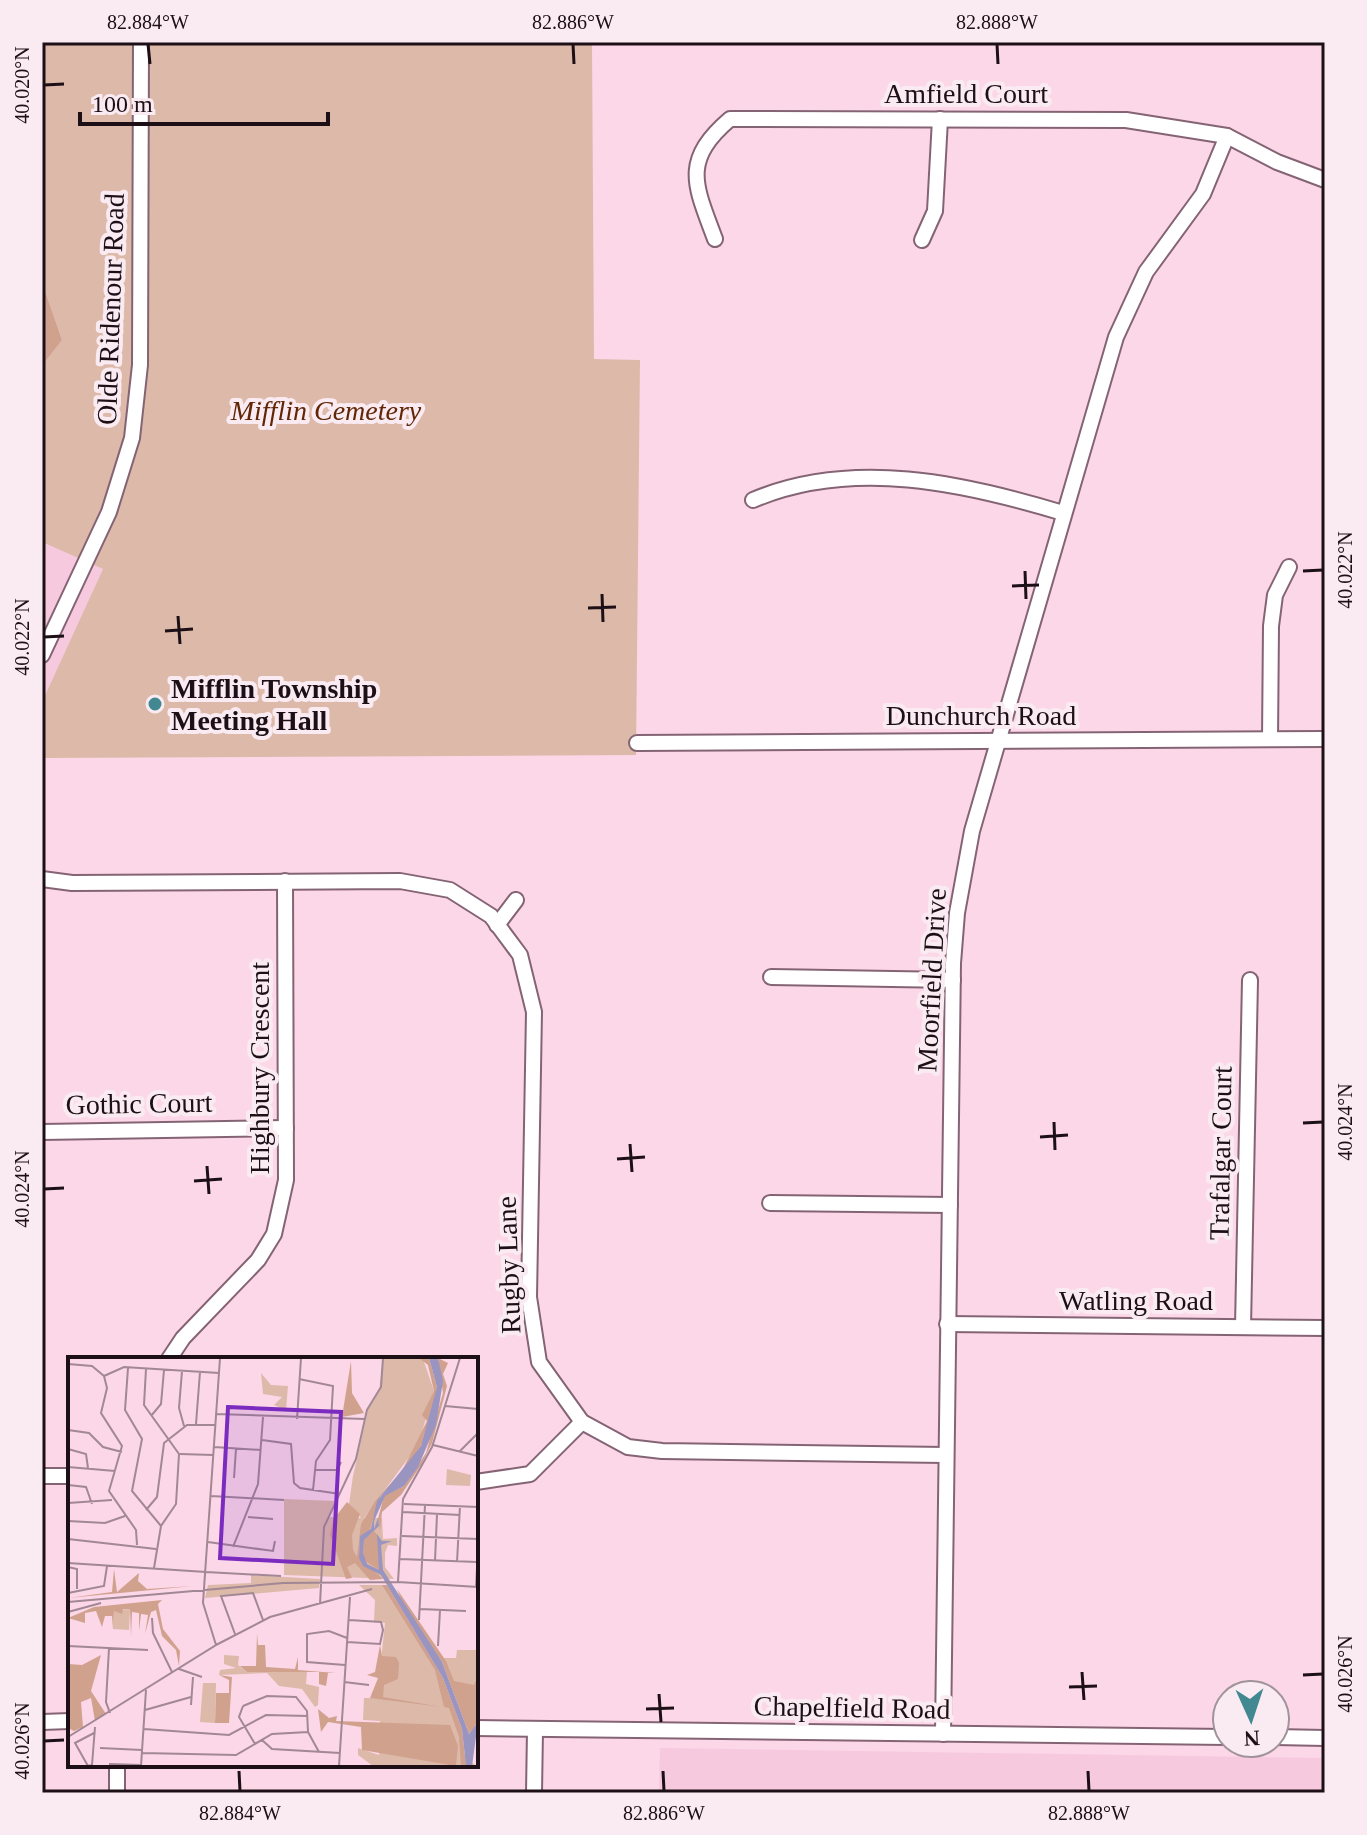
<svg xmlns="http://www.w3.org/2000/svg" width="1367" height="1835" font-family="'Times New Roman',serif">
<rect width="100%" height="100%" fill="#fcd7e8"/>
<!-- built -->
<g fill="#f6c9df">
<path d="M42,542L103,569L42,702Z"/>
<path d="M660,1748L1325,1758V1793H659Z"/>
</g>
<!-- green -->
<path fill="#ddb9aa" d="M42,42H592L594,359L640,360L636,755L42,758V702L103,569L42,542V366L62,340L42,282Z"/>
<!-- forest -->
<path fill="#d0a18d" d="M42,282L62,340L42,366Z"/>
<g fill="none" stroke-linecap="round" stroke-linejoin="round">
<!-- street casing -->
<g stroke="#846474" stroke-width="18">
<g id="street">
<path d="M715,239C695,185 681,161 730,119L1126,120L1227,136L1277,162L1325,180"/>
<path d="M922,240L935,211L940,119"/>
<path d="M753,500C852,458 964,483 1063,513"/>
<path d="M42,655L109,512L132,438L140,365L141,42"/>
<path d="M1270,739L1271,626L1275,595L1289,567"/>
<path d="M637,743L1325,739"/>
<path d="M42,879L72,883L400,881L450,890L491,916L520,955L534,1012L529,1297L539,1362L582,1422L628,1447L662,1451L945,1455"/>
<path d="M497,925L516,900"/>
<path d="M771,977L953,980"/>
<path d="M42,1132L286,1128"/>
<path d="M770,1203L950,1205"/>
<path d="M947,1324L1325,1328"/>
<path d="M1243,1327L1250,980"/>
<path d="M169,1359L183,1338L258,1260L274,1234L286,1180L285,881"/>
<path d="M42,1476H70"/>
<path d="M476,1482L530,1474L582,1422"/>
<path d="M42,1722L70,1721"/>
<path d="M476,1728L1227,1737"/>
<path d="M943,1734L953,963L957,913L972,831L1116,337L1146,272L1203,194L1227,136"/>
<path d="M1275,1737L1325,1738"/>
<path d="M117,1793V1765"/>
<path d="M534,1793L535,1730"/>
</g>
</g>
<!-- street -->
<use href="#street" stroke="#fff" stroke-width="14"/>
</g>
<!-- ticks -->
<path fill="none" stroke="#1c1016" stroke-width="3" d="M148,44L150,64M573,44L574,64M997,44L998,64M44,85L64,84M1025,571L1026,599M1303,571L1323,570M1012,586L1039,585M602,594L603,622M588,608L616,607M178,616L180,644M165,631L193,629M44,637L64,636M1054,1122L1055,1150M1303,1123L1323,1122M1040,1137L1068,1135M630,1144L632,1172M617,1159L645,1157M207,1166L209,1194M194,1181L222,1179M44,1189L64,1188M1082,1672L1084,1700M1303,1675L1323,1674M1069,1687L1097,1686M659,1694L661,1722M646,1709L674,1708M44,1741L64,1740M239,1771L240,1791M663,1771L664,1791M1088,1771L1089,1791"/>
<!-- markers -->
<circle fill="#418890" stroke="#faebf2" stroke-width="3" cx="155" cy="704" r="8"/>
<g text-anchor="middle" stroke-width="8" stroke-linejoin="round" paint-order="stroke">
<!-- street labels -->
<g font-size="28" fill="#1c1016" stroke="#faebf2">
<text x="966" y="103">Amfield Court</text>
<text transform="translate(110 309) rotate(-88)" y="10">Olde Ridenour Road</text>
<text x="981" y="725">Dunchurch Road</text>
<text transform="translate(931 980) rotate(-87)" y="10">Moorfield Drive</text>
<text transform="translate(259 1068) rotate(-90)" y="10">Highbury Crescent</text>
<text transform="translate(139 1103) rotate(-1)" y="10">Gothic Court</text>
<text transform="translate(1220 1153) rotate(-89)" y="10">Trafalgar Court</text>
<text transform="translate(508 1265) rotate(-92)" y="10">Rugby Lane</text>
<text x="1136" y="1310">Watling Road</text>
<text transform="translate(852 1707) rotate(1)" y="10">Chapelfield Road</text>
</g>
<!-- park labels -->
<g font-size="28" font-style="italic" fill="#602606" stroke="#faebf2">
<text x="326" y="420">Mifflin Cemetery</text>
</g>
<!-- poi labels -->
<g font-size="28" font-weight="bold" fill="#1c1016" stroke="#faebf2" text-anchor="start">
<text x="171" y="698">Mifflin Township<tspan x="171" dy="32">Meeting Hall</tspan></text>
</g>
</g>
<!-- overview -->
<g transform="translate(68 1357)">
<rect width="410" height="410" fill="#fcd7e8"/>
<path d="M315,1L355,2L366,34L350,88L296,161H314L315,182L329,181V189L320,188L317,196V210L326,222L216,218V142L267,144L260,160L293,161L281,147L285,119L300,53L311,35ZM193,16L203,28L220,29L218,53L206,48L214,40L195,37ZM379,112L403,118L402,129L378,128ZM183,218L252,222L251,231L137,241L140,228L183,226ZM291,228H319L374,320L397,401L409,409H305L290,398V391L311,398L312,364L295,363L296,341H309L317,266L306,264L307,243ZM62,252L61,273L45,272L46,253ZM389,293H410L406,380L375,301H388ZM156,298L171,299L170,308L179,315L239,314L238,327L251,330L250,348L247,350L234,332L211,329L199,316L151,318L152,313L168,311L156,307ZM135,326H148L147,366L132,365Z" fill="#ddb9aa"/>
<path d="M351,1H361L369,30L366,58L357,86L365,48L353,89L338,112L312,140L301,175L292,179L291,201L315,222L302,223L287,206L279,210L284,221L278,222L262,178L265,163L279,145L292,157L284,178L285,193L289,200L293,167L308,143L334,114L359,64L354,58L366,34L360,8ZM370,1L380,6L375,17L379,29L364,86L353,108L333,138L314,155L312,174L310,161L307,173L316,139L336,129L358,96L375,36ZM283,4L284,36L296,56L274,60ZM306,174L311,180V213L297,204L295,196L296,183ZM46,212L49,235L71,216L70,224L79,232L125,229L0,241L44,235ZM314,228H319L375,321L394,372L398,409H393L391,380L381,351L376,350L367,313ZM329,232L378,304L386,324L406,328L410,320V365L401,377L374,305L337,252ZM94,243L90,247L95,272L112,294L111,309L108,293L94,279L88,253L83,255L77,277L80,258L73,257L71,274V256L64,255L63,280L62,252H55L54,257L46,254L45,272L44,259H37L34,270L28,254L17,256V266L0,261L26,250ZM189,276L190,288H197L198,310L227,312L230,300V313L268,316H260L258,329L251,327V315H179L172,309H188ZM312,288L314,299L328,300L331,306L330,322L316,328L315,340L374,350L302,341L310,321L299,318L307,315ZM33,298L23,334L38,357L27,364L23,341L13,345L15,370L6,374L0,371V307L14,308ZM151,318L164,320L161,366H147L148,336H161V323ZM250,352L261,361L269,359L268,364L382,368L390,389L388,409L294,393L293,370L260,365L253,375Z" fill="#d0a18d"/>
<path d="M361,1H370L375,24L368,68L350,110L336,129L317,139L306,164V172L310,161L311,169L296,183L295,196L299,207L311,213L309,177L314,184H324L313,188L315,213L374,305L401,377L410,365L404,409H398L394,372L375,321L313,218L295,209L291,201L292,179L303,172L309,144L353,89L369,30Z" fill="#9a94c0"/>
<path fill="none" stroke="#a28794" stroke-width="2" d="M0,7L24,9L36,19M60,11L57,53L74,82L64,134L93,169M78,12L76,48L111,97L108,147L93,169L86,211M114,14L111,51L116,69M36,19L39,31L33,56L54,89L41,134L68,173L69,188M36,19L56,10L151,16M231,22L265,29L262,83L248,104L245,133M377,49L410,52M148,57L297,62M83,59L93,47L96,13M229,62L233,1M128,67L132,15M0,73L21,76L35,90L54,95M194,83L223,87L226,126L232,131L272,137M365,88L410,99M146,90L193,93M0,92L18,97L20,111M391,95L410,76M112,97L145,98M0,110L47,114M247,113H269L273,105M166,121L168,92M0,128L18,130L24,147M143,139L216,143M0,146L44,143M336,147L410,150M78,153L89,140L96,86L119,68H147M335,155L392,158M180,160L205,162M0,164L37,166L57,159M334,179L410,182M0,182L88,192M140,185L205,194L207,184M165,190L190,127L195,60M332,202L409,205M367,204L369,157M389,205L392,149M0,206L138,215M0,210L9,212V232M138,215L213,219M330,225L410,230M408,230L410,192M0,236L36,229L39,209M0,245L215,226L330,225L335,142L364,90L392,1M252,247L256,170L288,102L299,53L313,30L315,1M352,252L398,254M0,255L33,246M84,261L85,276L104,315M351,263L357,148M167,277L153,239L185,236L195,263M279,285L312,287L315,273L313,265L281,263M148,288L202,260L304,232M0,289L80,293M370,289L372,253M41,291L38,345L42,356M277,308L239,305V277L261,274L279,281M111,312L134,320M276,325L301,328M123,348L125,320M175,349L199,339L228,340L239,354L240,375L251,395M175,349L171,360L187,387M77,353L123,340M76,372L161,378L198,358L240,359M26,376L7,386L20,409L24,408L27,370M0,380L148,288L135,246L152,1M194,383L204,392L272,396M32,391L74,393M74,396L168,398L204,377L240,375M41,407L73,408M73,409L78,333M271,409L282,240"/>
<path fill="#7b2cbf" fill-opacity="0.15" stroke="#7b2cbf" stroke-width="4" d="M160,50L273,55L265,207L152,201Z"/>
<rect width="410" height="410" fill="none" stroke="#1c1016" stroke-width="4"/>
</g>
<!-- border -->
<rect width="1367" height="1835" fill="none" stroke="#faebf2" stroke-width="88"/>
<!-- north arrow -->
<g transform="translate(1251 1719) rotate(177)"><circle r="38" fill="#faebf2" stroke="#a1939a" stroke-width="2"/>
<path d="M0-6L14 30L0 20L-14 30Z" fill="#418890"/>
<text y="-12" font-size="22" font-weight="bold" text-anchor="middle" fill="#1c1016">N</text>
</g>
<!-- scale -->
<path d="M80 112v12h248v-12" fill="none" stroke="#1c1016" stroke-width="4"/>
<text x="92" y="112" font-size="24" fill="#1c1016" stroke="#faebf2" stroke-width="6" paint-order="stroke">100 m</text>
<rect x="44" y="44" width="1279" height="1747" fill="none" stroke="#1c1016" stroke-width="3"/>
<g font-size="20" text-anchor="middle" fill="#1c1016">
<text x="148" y="29">82.884°W</text>
<text x="573" y="29">82.886°W</text>
<text x="997" y="29">82.888°W</text>
<text transform="translate(22 85) rotate(-90)" y="7">40.020°N</text>
<text transform="translate(1345 570) rotate(-90)" y="7">40.022°N</text>
<text transform="translate(22 637) rotate(-90)" y="7">40.022°N</text>
<text transform="translate(1345 1122) rotate(-90)" y="7">40.024°N</text>
<text transform="translate(22 1189) rotate(-90)" y="7">40.024°N</text>
<text transform="translate(1345 1674) rotate(-90)" y="7">40.026°N</text>
<text transform="translate(22 1741) rotate(-90)" y="7">40.026°N</text>
<text x="240" y="1820">82.884°W</text>
<text x="664" y="1820">82.886°W</text>
<text x="1089" y="1820">82.888°W</text>
</g>
</svg>
